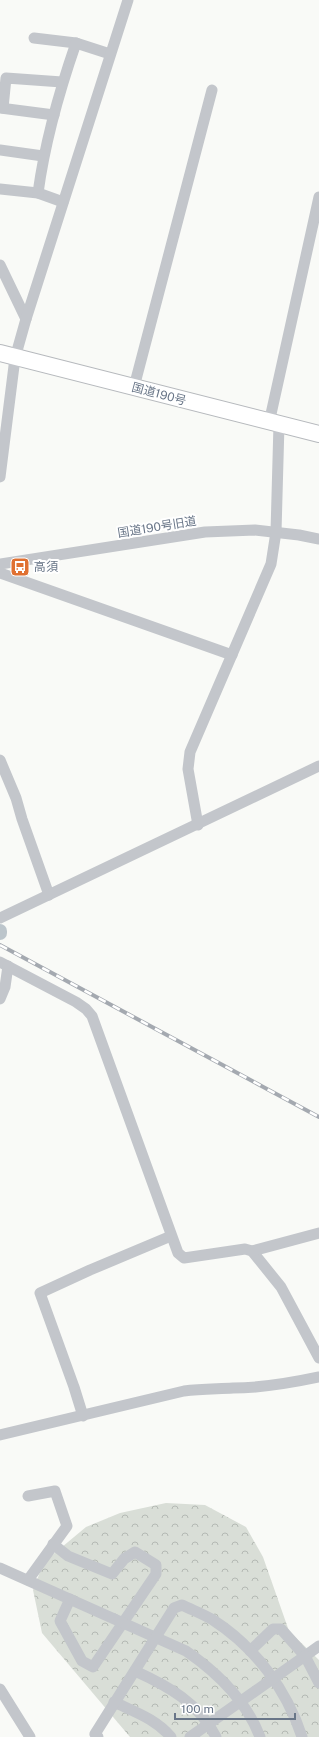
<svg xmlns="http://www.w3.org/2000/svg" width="319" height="1737" font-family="'Public Sans','Noto Sans JP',sans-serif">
<defs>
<pattern id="forest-crowns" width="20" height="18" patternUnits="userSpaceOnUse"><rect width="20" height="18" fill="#d9ded7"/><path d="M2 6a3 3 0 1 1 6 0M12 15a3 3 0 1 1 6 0" fill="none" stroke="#b4b9b4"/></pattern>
</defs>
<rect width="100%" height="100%" fill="#f9faf7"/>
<!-- forest -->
<path fill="url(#forest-crowns)" d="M166,1503L205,1505L246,1527L263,1557L289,1631L319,1660V1737H130L42,1633L33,1590L44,1562L86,1527L120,1513Z"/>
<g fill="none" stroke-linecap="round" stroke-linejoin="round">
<!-- river -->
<path stroke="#bcc5cb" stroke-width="14" d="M0,931V933"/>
<!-- highway casing -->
<g stroke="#b6b9bd" stroke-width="18">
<path id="highway" d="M0,353L319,434"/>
</g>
<!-- minor -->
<g stroke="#c3c6cb" stroke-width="11">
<path d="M34,38L76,43L110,54"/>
<path d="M0,108L54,115"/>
<path d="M3,108L6,78L62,82"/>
<path d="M0,150L43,156"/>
<path d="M0,189L38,193L63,202"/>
<path d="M38,193C45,141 59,92 76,43"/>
<path d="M0,265L26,319"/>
<path d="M134,387L212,90"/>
<path d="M269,423L319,197"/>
<path d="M0,477L15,358L26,319L128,0"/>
<path d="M0,564L205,532L255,530L299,535L319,539"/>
<path d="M0,573L232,655"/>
<path d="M0,760L16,798L22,819L49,895"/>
<path d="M198,825L188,769L190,752L271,564L276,532L279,424"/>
<path d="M0,918L319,766"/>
<path d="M0,962L76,1002L86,1009L92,1016L178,1253L184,1258L245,1249L252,1251L281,1287L319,1358"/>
<path d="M0,999L5,987L8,966"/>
<path d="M252,1251L319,1233"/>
<path d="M83,1416L74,1387L40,1293L90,1270L171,1236"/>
<path d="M0,1435L184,1391C201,1389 217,1389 233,1388C262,1388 291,1383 319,1377"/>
<path d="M53,1544L68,1556L112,1574L124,1559L135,1552L156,1565V1574L93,1667L82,1661L60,1621L70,1599"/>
<path d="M0,1568L186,1651C218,1673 246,1700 260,1737"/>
<path d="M28,1580L67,1526L55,1491L28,1496"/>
<path d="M250,1651L273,1629H281L305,1656L319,1646"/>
<path d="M135,1671C168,1686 199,1703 216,1737"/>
<path d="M0,1689L30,1737"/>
<path d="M114,1702C135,1712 156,1719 171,1737"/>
<path d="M98,1737L95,1734L174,1608L182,1605C192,1610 203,1614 213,1620C255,1647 287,1690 302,1737"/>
<path d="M190,1737L305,1656L319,1683"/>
</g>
<!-- highway -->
<use href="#highway" stroke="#fff" stroke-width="16"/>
<!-- rail casing -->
<g stroke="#a4a9b0" stroke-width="4">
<path id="rail" d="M0,945L319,1117"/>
</g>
<!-- rail -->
<use href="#rail" stroke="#fff" stroke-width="2.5" stroke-dasharray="8" stroke-linecap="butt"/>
</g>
<!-- icons -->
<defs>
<g id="bus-square" transform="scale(1)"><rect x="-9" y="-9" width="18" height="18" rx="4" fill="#e07031" stroke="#fff"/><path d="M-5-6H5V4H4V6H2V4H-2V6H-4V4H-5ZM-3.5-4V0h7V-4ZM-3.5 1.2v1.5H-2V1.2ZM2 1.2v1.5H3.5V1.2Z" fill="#fff"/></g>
</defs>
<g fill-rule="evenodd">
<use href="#bus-square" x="20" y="567"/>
</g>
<g text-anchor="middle" stroke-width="4" stroke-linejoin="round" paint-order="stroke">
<!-- street labels -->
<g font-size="12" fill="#697688" stroke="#fff">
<text transform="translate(159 394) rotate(15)" y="4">国道190号</text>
<text transform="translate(157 527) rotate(-9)" y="4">国道190号旧道</text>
</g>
<!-- poi labels -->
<g font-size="12" fill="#697688" stroke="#fff" text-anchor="start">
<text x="34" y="571">高須</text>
</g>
</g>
<!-- scale -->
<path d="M175 1713v6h120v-6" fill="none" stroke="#697688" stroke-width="2"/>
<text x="181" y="1713" font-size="12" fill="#697688" stroke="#ffffff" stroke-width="3" paint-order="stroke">100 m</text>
</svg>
